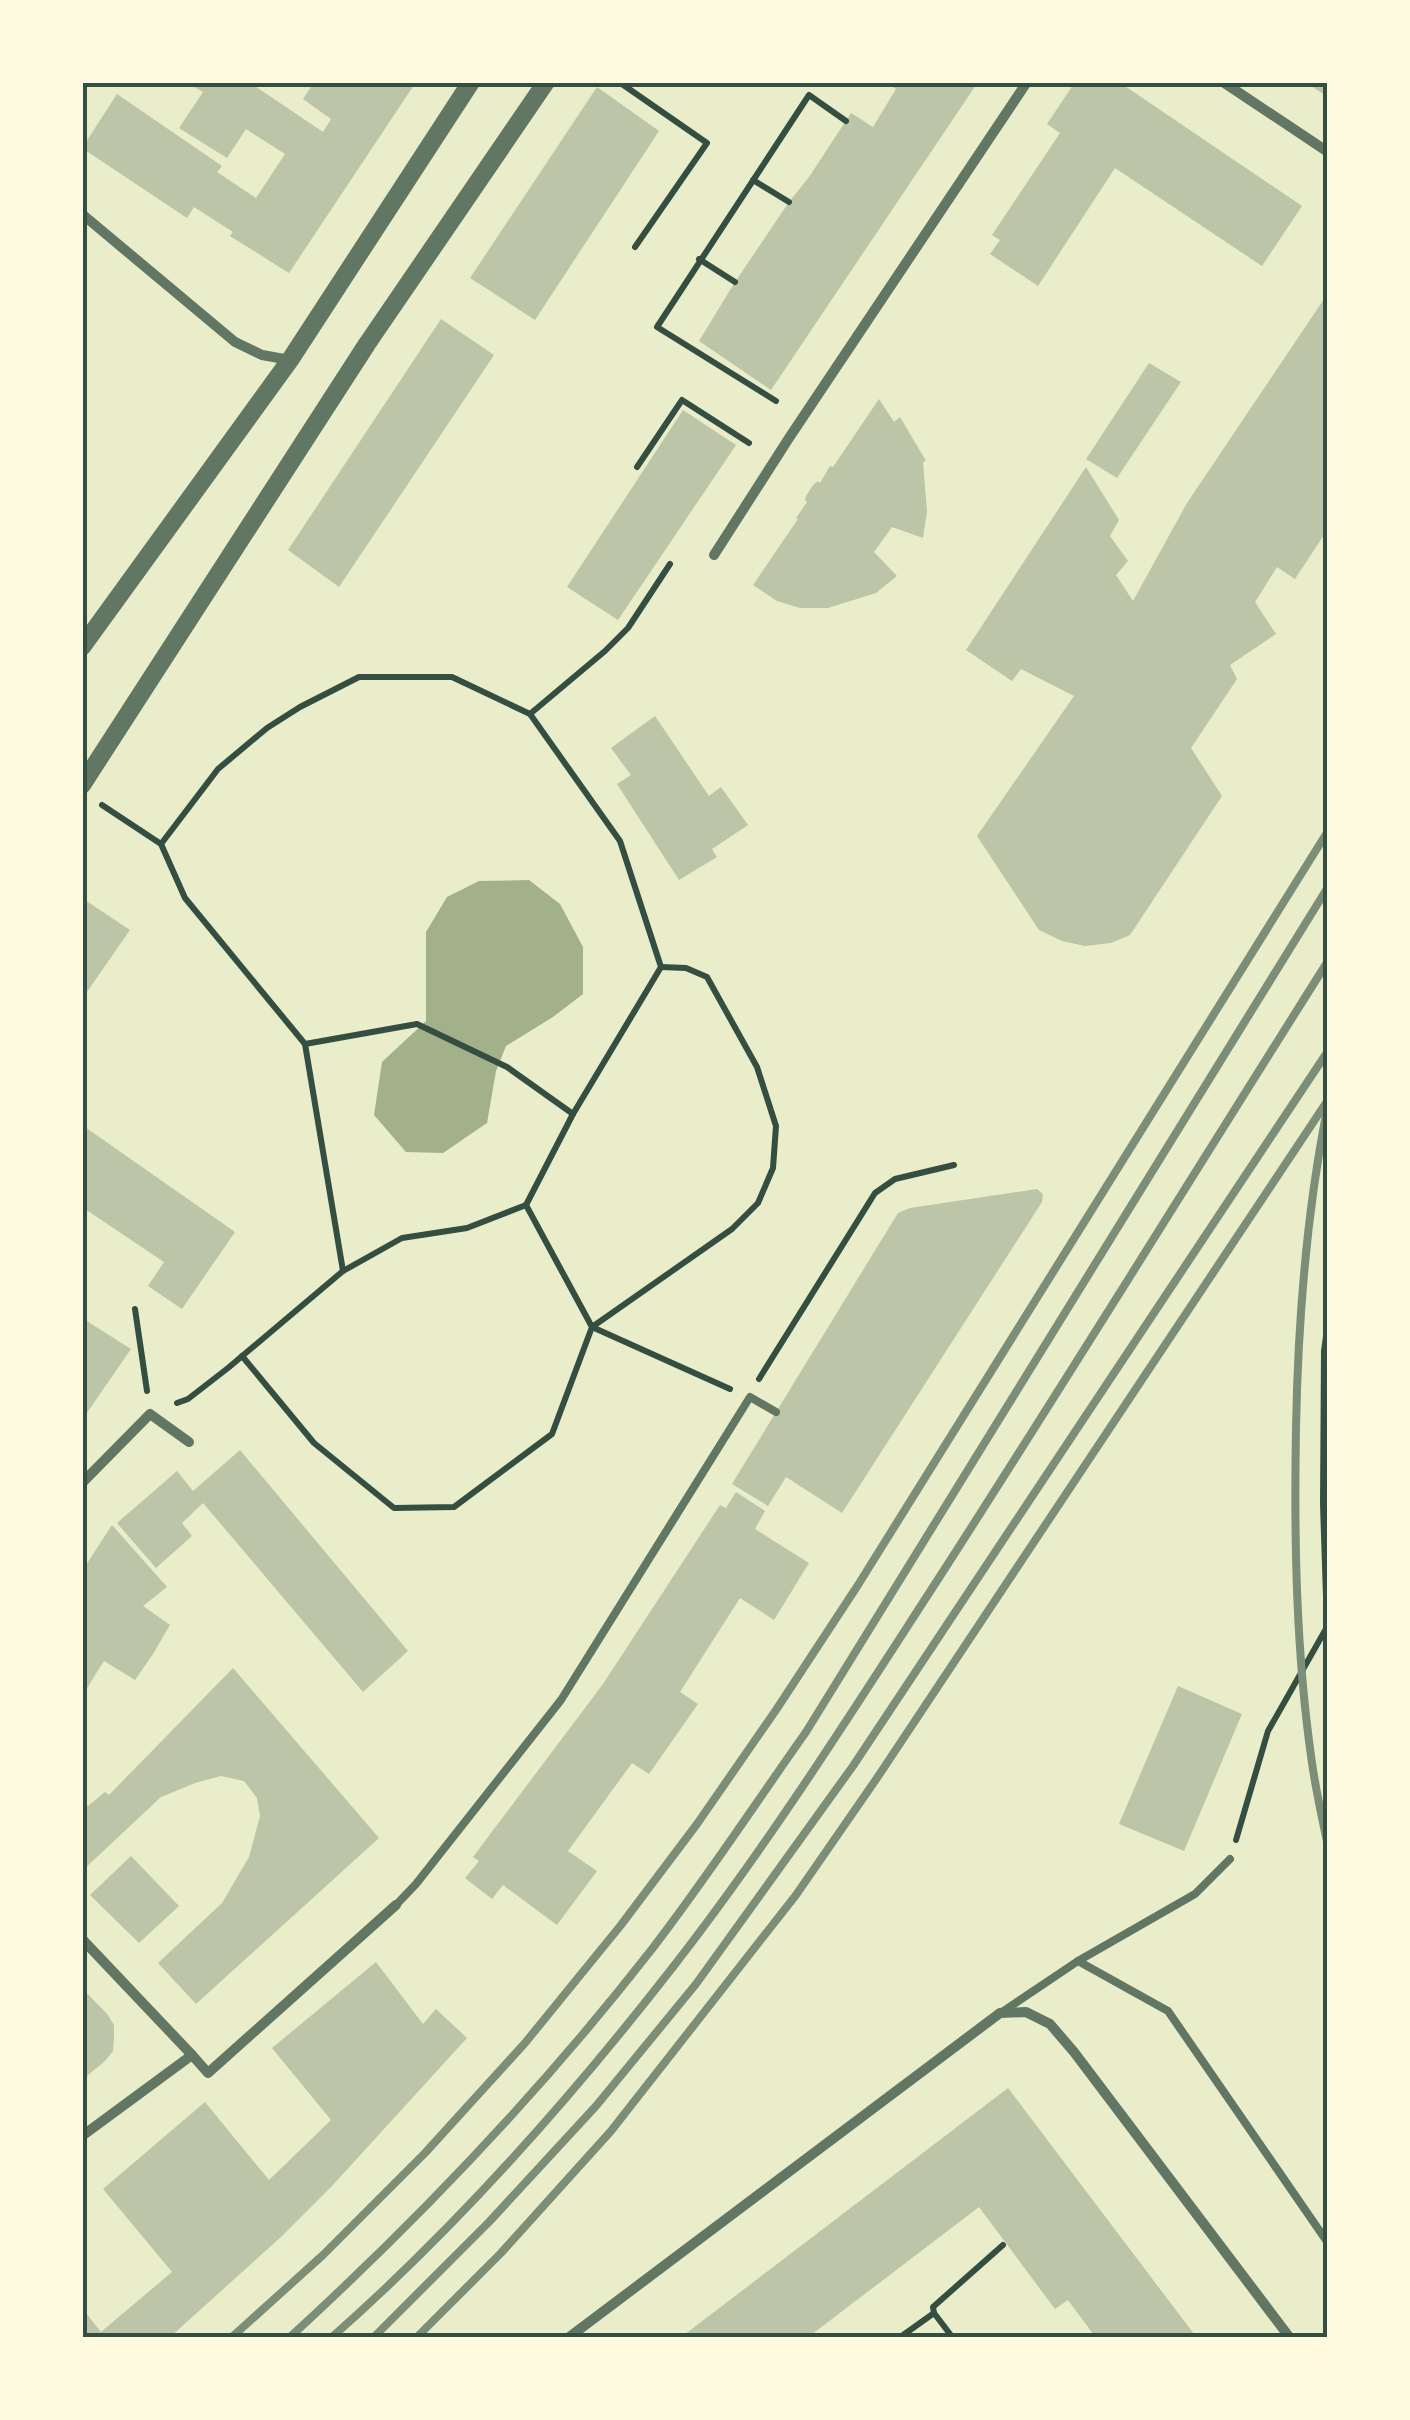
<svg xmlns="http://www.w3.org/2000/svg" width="1410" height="2420" font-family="Cabin,sans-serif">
<rect width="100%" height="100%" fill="#e9edc9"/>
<!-- water -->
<path fill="#a3b18a" d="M529,880L560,904L583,947V994L553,1017L506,1046L496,1071L487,1123L443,1153L406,1152L374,1115L382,1062L426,1021V932L447,897L479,881Z"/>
<!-- building -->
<g fill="#bcc5a7">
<path d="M186,82H249L323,132L331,119L303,99L314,82H340L345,86L347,82H416L289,273L230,236L233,232L194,207L187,218L82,148L117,94L222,166L217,172L256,198L285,154L246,129L227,158L179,128L203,92Z"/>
<path d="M886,82H978L771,390L699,341L735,282L789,202L809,177L851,113L873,127L896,89Z"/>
<path d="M1075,82H1119L1302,206L1262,266L1115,168L1038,286L990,254L1000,240L992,235L1060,133L1047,124Z"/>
<path d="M1305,82H1328V97Z"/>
<path d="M597,87L659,131L535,320L470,278Z"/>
<path d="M1328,293V529L1295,579L1277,567L1255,602L1276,634L1230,665L1237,679L1191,748L1222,796L1130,935L1111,943L1085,946L1062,941L1039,930L977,836L1074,696L1021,669L1012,681L966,650L1086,467L1119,520L1110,536L1128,561L1116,575L1133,601L1187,503Z"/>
<path d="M441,319L494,355L339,587L288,550Z"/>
<path d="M1149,363L1181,382L1117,478L1086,459Z"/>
<path d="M879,399L894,422L900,417L926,461L923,462L927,511L923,538L892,527L874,552L897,576L876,593L828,608H800L777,601L753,585L798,519L796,518L807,502L805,500L806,496L813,485L818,481L820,483L830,466L833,467Z"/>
<path d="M683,410L736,445L618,620L567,587Z"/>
<path d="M655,716L709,796L721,787L748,825L712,849L717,857L679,880L617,784L631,775L611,748Z"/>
<path d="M82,898L130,930L82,999Z"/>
<path d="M82,1125L235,1232L182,1309L148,1286L164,1262L82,1207Z"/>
<path d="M1037,1189L1043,1194L1042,1202L842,1513L786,1477L768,1506L732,1484L898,1213L910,1208Z"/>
<path d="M82,1318L131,1349L82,1420Z"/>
<path d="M240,1450L408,1651L363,1692L203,1503L182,1523L192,1536L156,1568L117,1523L177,1471L193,1491Z"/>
<path d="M736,1492L765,1511L755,1529L809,1563L774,1620L740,1598L680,1692L698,1704L649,1774L632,1763L568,1851L597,1871L557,1925L503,1885L492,1899L465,1878L479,1861L473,1857L603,1684L720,1505L726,1508Z"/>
<path d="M112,1525L167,1587L143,1606L170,1625L153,1654L135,1680L104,1661L82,1696V1571Z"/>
<path d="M233,1668L379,1838L196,2004L158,1963L222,1903L249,1857L260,1816L257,1798L244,1781L221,1776L195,1783L161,1797L82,1871V1800L88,1806L105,1792L109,1795Z"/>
<path d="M1178,1686L1242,1714L1184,1851L1119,1824Z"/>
<path d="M131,1856L179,1906L139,1943L90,1895Z"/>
<path d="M376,1962L423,2024L436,2009L467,2038L332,2186L281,2237L169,2338H82V2308L101,2332L172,2272L103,2189L205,2102L269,2180L331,2120L272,2048Z"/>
<path d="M82,1988L108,2015L114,2025V2038L113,2051L105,2061L82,2080Z"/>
<path d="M1008,2088L1197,2338H1096L1068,2300L1055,2309L979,2207L807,2338H680Z"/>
</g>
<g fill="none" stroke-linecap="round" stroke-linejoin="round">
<!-- path -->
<g stroke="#344e41" stroke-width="6">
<path d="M619,82L707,143L635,247"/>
<path d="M753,180L789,202"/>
<path d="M699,259L735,282"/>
<path d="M776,401L657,327L809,95L846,121"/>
<path d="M637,467L682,400L749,443"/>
<path d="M102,805L161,844L185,898L305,1044L417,1024L507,1067L573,1114"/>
<path d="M161,844L218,769L267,728L300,707L359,677H452L530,714"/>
<path d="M305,1044L343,1271"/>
<path d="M135,1309L147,1391"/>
<path d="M592,1327L732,1229L758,1203L773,1168L776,1126L757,1067L707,977L686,968L661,967"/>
<path d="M592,1327L730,1389"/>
<path d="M242,1356L314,1443L394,1508L454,1507L552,1434L592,1327L526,1205"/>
<path d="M759,1379L875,1193L895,1179L954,1165"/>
<path d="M177,1403L188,1399L228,1368L343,1271L402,1238L467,1228L526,1205L573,1114L661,967L620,841L530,714L605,651L628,628L670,564"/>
<path d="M1236,1840L1268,1731L1327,1627L1323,1504L1324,1351L1328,1322"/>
<path d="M934,2313L933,2307L1003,2245"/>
<path d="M899,2338L934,2313L953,2338"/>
</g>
<!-- service -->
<g stroke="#617663" stroke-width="8">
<path d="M396,1905L416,1884L561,1700L750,1397L776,1412"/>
<path d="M1078,1961L1195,1894L1230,1859"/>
<path d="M1002,2012L1078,1961L1168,2011L1328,2243"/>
</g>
<!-- minor -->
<g stroke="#617663" stroke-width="10">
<path d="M1223,82L1328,152"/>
<path d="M82,214L235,342L262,355L290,360"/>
<path d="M714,555L789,438L1027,82"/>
<path d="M82,1483L150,1414L189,1442"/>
<path d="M82,1939L192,2055"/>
<path d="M82,2136L192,2055L208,2073L396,1905"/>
<path d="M568,2338L1000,2013L1026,2012L1050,2024L1074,2052L1290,2338"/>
</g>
<!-- tertiary -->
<g stroke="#617663" stroke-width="18">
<path d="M82,647L290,360L471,82"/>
<path d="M82,785L367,344L546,82"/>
</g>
<!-- rail -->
<g stroke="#7c8e77" stroke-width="8">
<path d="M1327,1110C1306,1215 1298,1321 1296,1428C1294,1540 1296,1653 1312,1763C1316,1791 1322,1818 1328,1846"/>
<path d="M231,2338L323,2255L425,2153L525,2043L621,1925L697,1824L776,1710L858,1585L1328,831"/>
<path d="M289,2338C420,2218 543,2089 652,1949C706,1879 755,1804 806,1732L1328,887"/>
<path d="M331,2338C456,2228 571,2098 673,1967C772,1840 857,1704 944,1570C1074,1368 1200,1164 1328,961"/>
<path d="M373,2338L489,2222L596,2106L696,1984L853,1766L1328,1051"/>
<path d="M416,2338L501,2253L611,2131L796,1895L877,1778L1328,1100"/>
</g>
</g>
<!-- border -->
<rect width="1410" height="2420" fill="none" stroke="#fefae0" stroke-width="170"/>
<rect x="85" y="85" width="1240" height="2250" fill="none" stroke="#344e41" stroke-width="4"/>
</svg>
